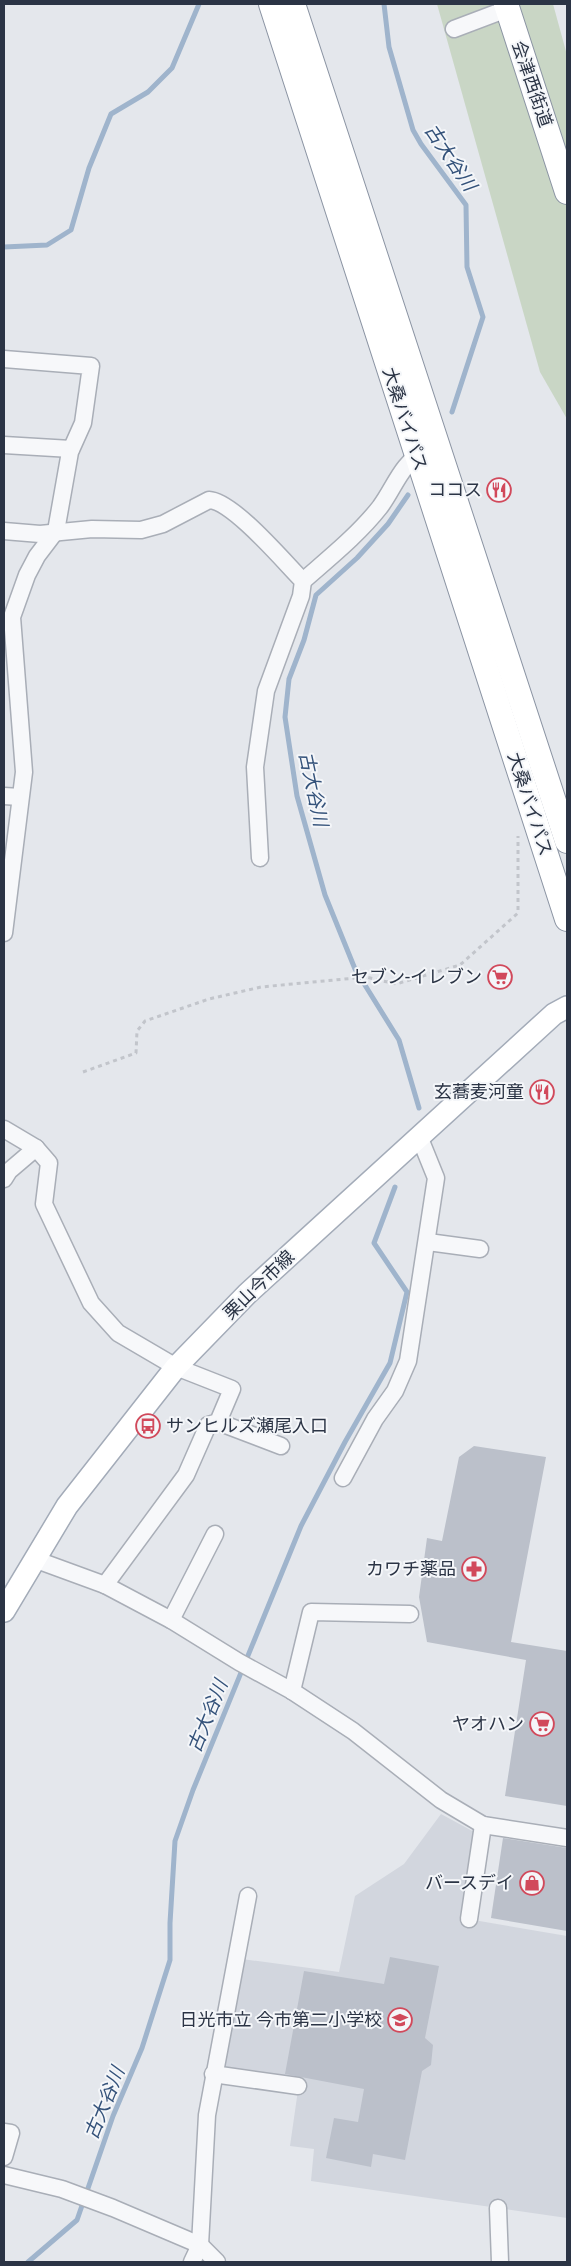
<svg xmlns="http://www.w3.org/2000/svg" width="571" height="2266" font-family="Roboto,'Noto Sans JP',sans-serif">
<rect width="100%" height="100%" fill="#e4e7ec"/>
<!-- built -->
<path fill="#d2d6de" d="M441,1814L476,1833L462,1918L567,1936V2218L311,2181L314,2149L290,2146L299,2083L225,2067L242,1959L339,1972L355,1896L404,1864Z"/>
<!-- green -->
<path fill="#c9d6c5" d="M437,4H553L567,55V419L540,372Z"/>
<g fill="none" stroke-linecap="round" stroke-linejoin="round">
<!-- stream -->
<g stroke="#9fb4cc" stroke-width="5">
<path d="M384,4L389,47L413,130L421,144L466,205L467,267L483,317L452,412"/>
<path d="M4,247L47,245L71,230L89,168L111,114L148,92L172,68L199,4"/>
<path d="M408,495L388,524L357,558L316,595L304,640L289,679L285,717L297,796L325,895L355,969L399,1040L419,1108"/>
<path d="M28,2262L77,2220L113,2116L142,2048L170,1960V1923L175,1841L193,1790L301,1526L345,1442L390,1363L407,1292L374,1243L395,1187"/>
</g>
</g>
<!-- building -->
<g fill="#bbc0ca">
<path d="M474,1446L546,1457L511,1642L567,1651V1806L505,1796L526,1660L427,1642L419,1597L427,1538L442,1541L459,1457Z"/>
<path d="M503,1838L567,1848V1931L491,1918Z"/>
<path d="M390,1957L439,1966L425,2038L433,2045L431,2065L422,2071L405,2160L373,2154L371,2167L326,2158L334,2118L358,2122L364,2089L285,2074L304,1971L384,1984Z"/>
</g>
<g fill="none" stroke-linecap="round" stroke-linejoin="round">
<!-- minor casing -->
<g stroke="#a9aeb7" stroke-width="19">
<g id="minor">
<path d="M454,29L507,9"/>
<path d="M4,359L91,366L83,423L70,452L56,531L37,556L27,575L12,617L24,772L4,933"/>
<path d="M4,445L71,449"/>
<path d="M4,531L40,534L92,529L141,530L163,524L209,500C233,501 285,563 303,581L301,596L266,691L255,767L260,858"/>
<path d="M303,581C329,558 358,535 380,507C395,487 401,463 425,451"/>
<path d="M4,796L20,797"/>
<path d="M4,1129L36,1148L49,1163L44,1204L91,1303L118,1333L176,1367L232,1389L218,1422L208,1425L186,1475L105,1585"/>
<path d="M4,1179L9,1171L36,1148"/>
<path d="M428,1242L480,1249"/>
<path d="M218,1422L281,1446"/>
<path d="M343,1478L375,1419L395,1391L408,1361L436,1178L419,1136"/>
<path d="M34,1559L105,1585L171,1620L239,1662L292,1691L353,1731L441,1800L483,1825L567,1838"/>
<path d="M171,1620L215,1534"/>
<path d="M292,1691L311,1612L410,1614"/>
<path d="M469,1919L483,1825"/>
<path d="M213,2074L298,2086"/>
<path d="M4,2132L11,2133L4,2157"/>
<path d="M4,2175L62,2189L113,2208L200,2245L217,2262"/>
<path d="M498,2208L500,2262"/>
<path d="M192,2262L200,2245L207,2115L248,1896"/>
</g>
</g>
<!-- major casing -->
<g stroke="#a3abb8" stroke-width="24">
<path id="major" d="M4,1611L67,1506L176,1367L247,1294L554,1014L567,1007"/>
</g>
<!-- highway casing -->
<g stroke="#8b94a3" stroke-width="26">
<g id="highway">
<path d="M271,4L567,919"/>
<path d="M293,4L567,841"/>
<path d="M506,4L567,192"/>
</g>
</g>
<!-- path -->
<path stroke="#c2c5cb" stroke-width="3" stroke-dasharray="4 4" stroke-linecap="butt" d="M83,1072L136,1053L137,1031L145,1021L209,999L261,987L366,977L396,984L460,965L518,913V836"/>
<!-- minor -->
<use href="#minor" stroke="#f7f8fa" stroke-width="16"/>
<!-- major -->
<use href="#major" stroke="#fff" stroke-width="21"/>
<!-- highway -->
<use href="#highway" stroke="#fff" stroke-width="24"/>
</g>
<!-- icons -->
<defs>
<g id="restaurant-ring" transform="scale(1.25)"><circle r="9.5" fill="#f4f6f9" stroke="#d1495b" stroke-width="1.5"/><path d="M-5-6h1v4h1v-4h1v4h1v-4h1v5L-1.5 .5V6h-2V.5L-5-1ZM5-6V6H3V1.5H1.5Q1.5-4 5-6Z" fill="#d1495b"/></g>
<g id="supermarket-ring" transform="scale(1.25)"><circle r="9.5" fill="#f4f6f9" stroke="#d1495b" stroke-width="1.5"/><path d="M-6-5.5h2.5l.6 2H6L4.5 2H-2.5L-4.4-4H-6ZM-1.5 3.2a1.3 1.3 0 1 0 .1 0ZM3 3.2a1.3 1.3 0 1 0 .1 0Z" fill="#d1495b"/></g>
<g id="bus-ring" transform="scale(1.25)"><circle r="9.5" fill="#f4f6f9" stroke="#d1495b" stroke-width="1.5"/><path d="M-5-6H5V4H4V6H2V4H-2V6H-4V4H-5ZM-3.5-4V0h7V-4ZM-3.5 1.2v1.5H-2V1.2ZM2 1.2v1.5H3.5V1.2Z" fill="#d1495b"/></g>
<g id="pharmacy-ring" transform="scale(1.25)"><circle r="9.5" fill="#f4f6f9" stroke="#d1495b" stroke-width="1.5"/><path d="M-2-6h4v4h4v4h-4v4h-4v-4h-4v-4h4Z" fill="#d1495b"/></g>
<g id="shop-ring" transform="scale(1.25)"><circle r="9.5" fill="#f4f6f9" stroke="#d1495b" stroke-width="1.5"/><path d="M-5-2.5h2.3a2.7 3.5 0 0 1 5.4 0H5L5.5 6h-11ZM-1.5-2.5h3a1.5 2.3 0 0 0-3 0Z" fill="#d1495b"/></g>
<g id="school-ring" transform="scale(1.25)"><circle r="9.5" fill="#f4f6f9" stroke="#d1495b" stroke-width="1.5"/><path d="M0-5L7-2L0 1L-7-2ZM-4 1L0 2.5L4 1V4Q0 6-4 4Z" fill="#d1495b"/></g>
</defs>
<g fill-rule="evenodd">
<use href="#restaurant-ring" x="499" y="490"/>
<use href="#supermarket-ring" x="500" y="977"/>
<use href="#restaurant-ring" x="542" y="1092"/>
<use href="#bus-ring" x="148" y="1426"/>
<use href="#pharmacy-ring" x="474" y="1569"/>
<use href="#supermarket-ring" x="542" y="1724"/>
<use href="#shop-ring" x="532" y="1883"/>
<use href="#school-ring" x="400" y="2020"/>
</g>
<g text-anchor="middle" stroke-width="4" stroke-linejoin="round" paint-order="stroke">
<!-- street labels -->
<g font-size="18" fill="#2b3445" stroke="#f4f6f9">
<text transform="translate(532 84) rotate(71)" y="6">会津西街道</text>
<text transform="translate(405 419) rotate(72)" y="6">大桑バイパス</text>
<text transform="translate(530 804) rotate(72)" y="6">大桑バイパス</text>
<text transform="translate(259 1285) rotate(-44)" y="6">栗山今市線</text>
</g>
<!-- poi labels -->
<g font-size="18" fill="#2b3445" stroke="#f4f6f9" text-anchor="end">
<text x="482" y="496">ココス</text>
<text x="482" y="983">セブン-イレブン</text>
<text x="524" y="1098">玄蕎麦河童</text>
<text x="166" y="1432" text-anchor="start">サンヒルズ瀬尾入口</text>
<text x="456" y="1575">カワチ薬品</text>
<text x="524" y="1730">ヤオハン</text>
<text x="514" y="1889">バースデイ</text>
<text x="382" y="2026">日光市立 今市第二小学校</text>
</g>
<!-- water labels -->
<g font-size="19" font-style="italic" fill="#34527a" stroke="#f4f6f9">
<text transform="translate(451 157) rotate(56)" y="7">古大谷川</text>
<text transform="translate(314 789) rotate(78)" y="7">古大谷川</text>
<text transform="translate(207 1716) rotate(-68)" y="7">古大谷川</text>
<text transform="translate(104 2103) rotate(-68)" y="7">古大谷川</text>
</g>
</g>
<!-- border -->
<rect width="571" height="2266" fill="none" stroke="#2b3445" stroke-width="10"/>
</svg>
